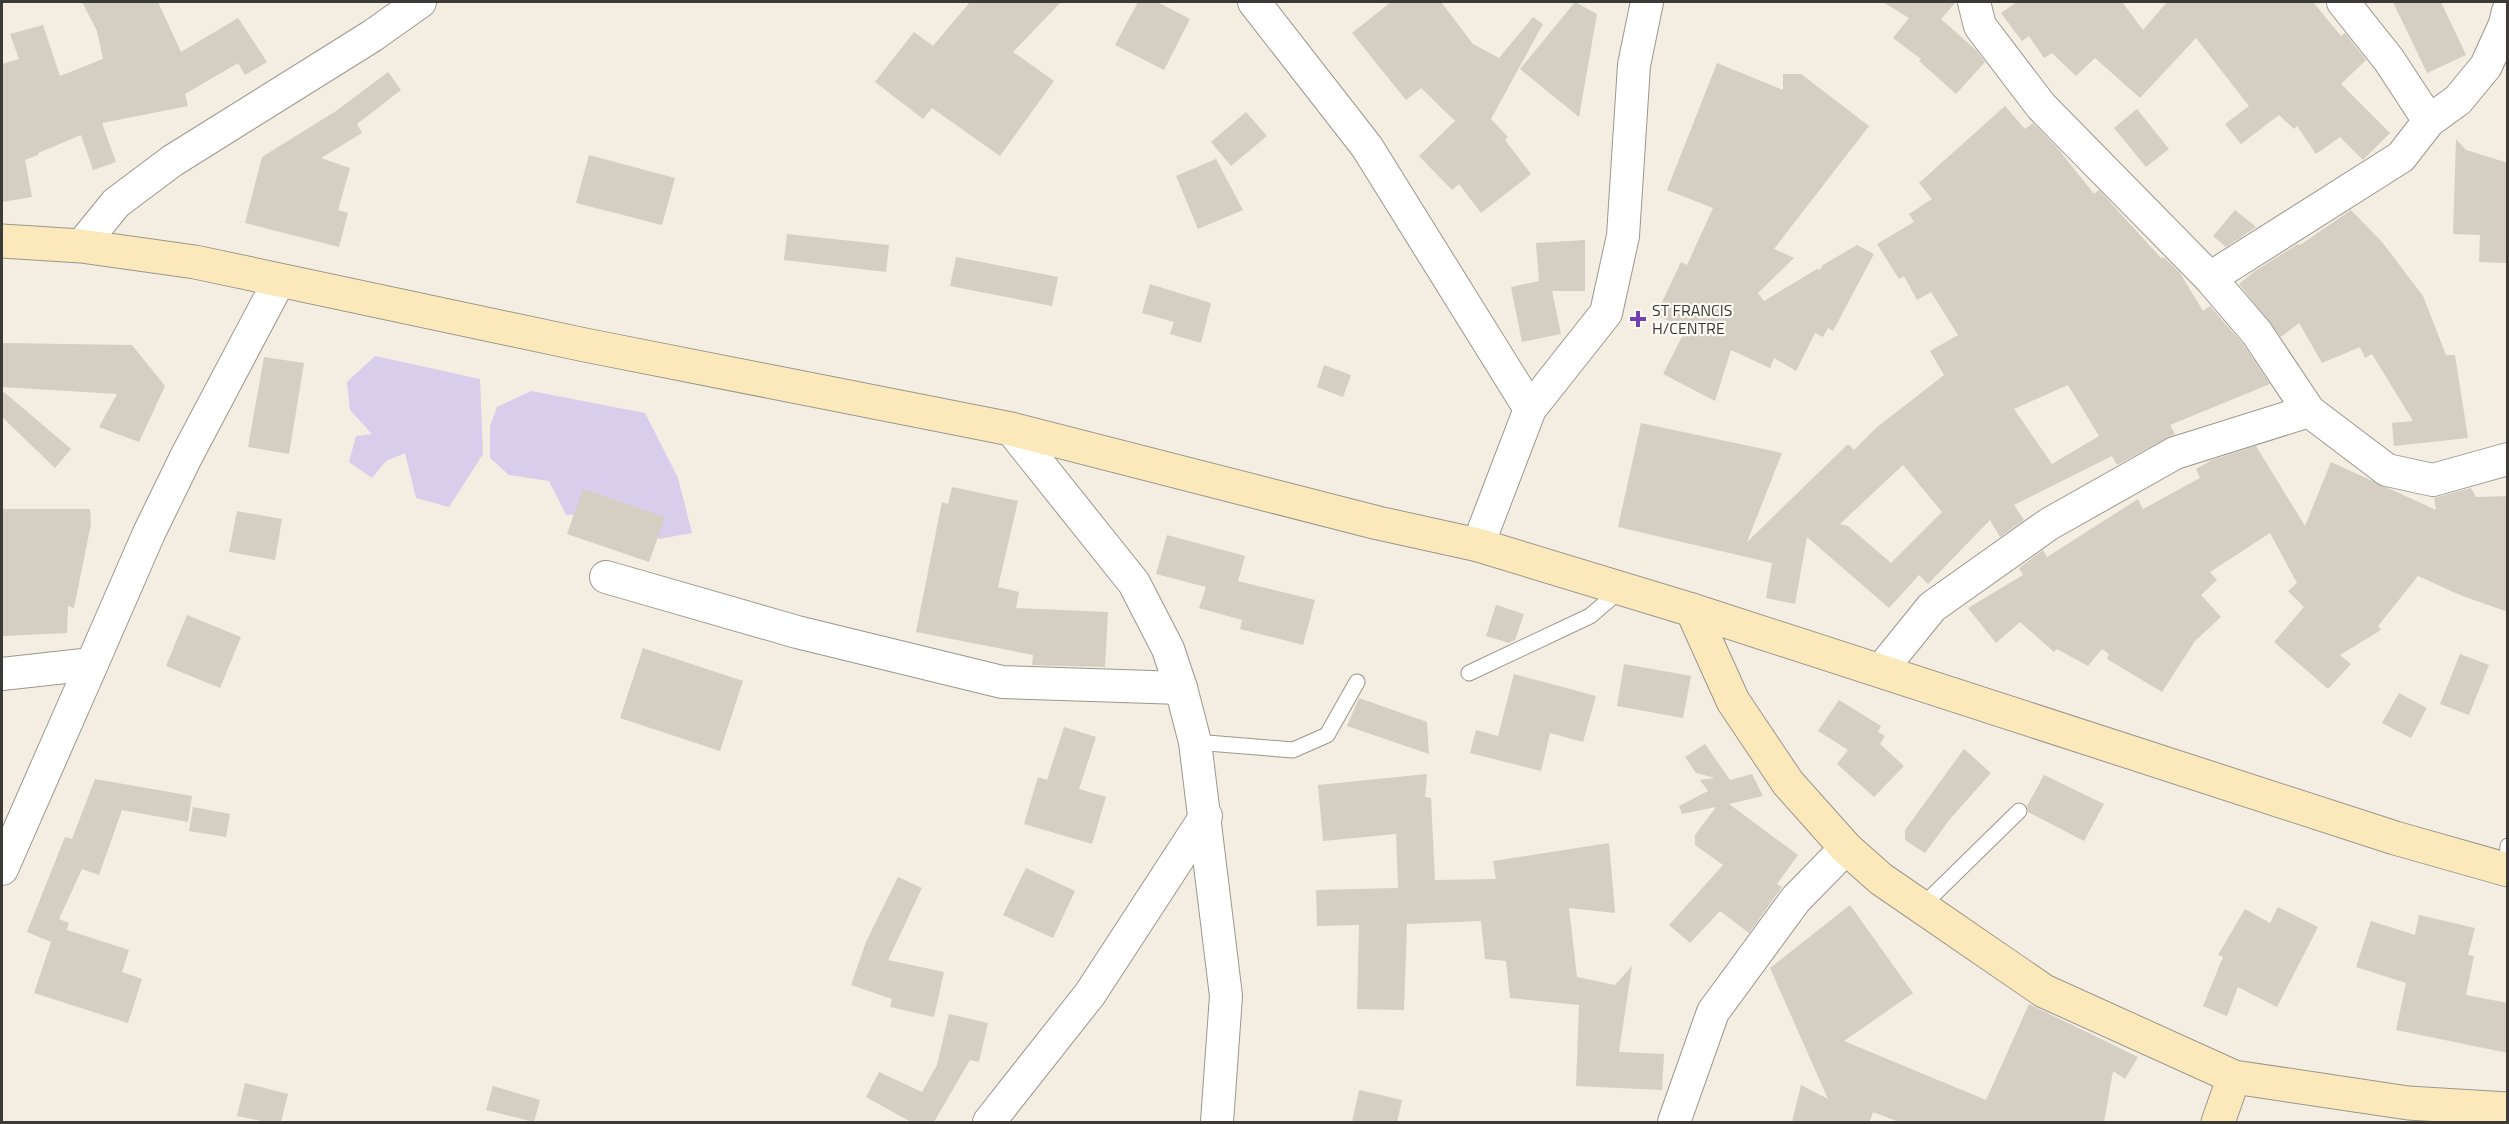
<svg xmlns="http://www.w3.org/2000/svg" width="2509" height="1124" font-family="'Titillium Web',sans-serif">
<rect width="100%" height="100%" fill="#f3ede2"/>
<!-- green -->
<g fill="#d9cdec">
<path d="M375,356L480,379L483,454L449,507L416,498L405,453L386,461L372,478L349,462L356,436L372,434L350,410L347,382Z"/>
<path d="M531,391L645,413L678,478L692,533L659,539L638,512L566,515L549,481L509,475L490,458V426L497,407Z"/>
</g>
<!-- building -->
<g fill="#d4cec3" fill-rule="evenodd">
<path d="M82,2H158L181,52L238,18L267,62L245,75L238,63L185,94L188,106L102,123L116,162L93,170L81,135L38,153V155L25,160L32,197L2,202V64L19,59L10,34L43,25L60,76L103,59L97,31Z"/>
<path d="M970,2H1061L1013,52L1054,81L1000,156L932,108L923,119L875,82L914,32L933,46Z"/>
<path d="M1138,2H1157L1190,19L1164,70L1115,45Z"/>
<path d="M1391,2H1441L1473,44L1499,58L1533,17L1543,24L1491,119L1508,137L1505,140L1531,174L1481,213L1459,184L1452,190L1419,156L1455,121L1421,88L1406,100L1352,33Z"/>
<path d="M1575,2L1597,14L1579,117L1520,69Z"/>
<path d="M1883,2H1956L1941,19L1976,50L1985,62L1956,94L1919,61L1921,59L1893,38L1909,18Z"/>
<path d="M2017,2H2122L2143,30L2167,2H2313L2341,36L2345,33L2366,60L2341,84L2390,133L2363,160L2340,137L2316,154L2297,126L2294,129L2279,115L2241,144L2225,124L2249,106L2196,38L2140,98L2095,58L2076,76L2052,53L2044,58L2029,36L2022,41L2001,13Z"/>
<path d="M2393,2H2441L2466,55L2427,73Z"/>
<path d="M1717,63L1783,90V74H1801L1869,126L1774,249L1794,258L1758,293L1764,301L1817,269L1820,270L1823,265L1857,245L1874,254L1833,331L1828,328L1823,337L1815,333L1796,371L1774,358L1770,368L1731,350L1715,401L1663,374L1686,329L1656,315L1681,262L1687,265L1713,208L1667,190Z"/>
<path d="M388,72L401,90L357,124L362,133L321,158L350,168L338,210L348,213L339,247L245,223L262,157L336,111Z"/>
<path d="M2005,106L2025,129L2033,123L2059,150L2094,194L2099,190L2161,258H2165L2180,273L2203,311L2210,306L2243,344L2270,384L2170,425L2175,434L2117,465L2112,456L2014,505L2024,520L2000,537L1990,520L1928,584L1919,575L1889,608L1807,537L1795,604L1766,598L1772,563L1618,527L1641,423L1782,453L1747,542L1848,444L1854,450L1876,428L1944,375L1930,351L1958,335L1931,292L1917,300L1904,276L1899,279L1877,244L1914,222L1909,214L1932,199L1919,183ZM2068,385L2099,436L2052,464L2014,409ZM1903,465L1942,512L1891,563L1848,526L1840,524Z"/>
<path d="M2137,109L2169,149L2146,167L2114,128Z"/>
<path d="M1246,112L1267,136L1231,166L1211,142Z"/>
<path d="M2456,139L2466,150L2508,163L2506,263L2479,262L2480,235L2453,234Z"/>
<path d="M589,155L675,178L662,225L576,203Z"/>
<path d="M1216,159L1243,210L1198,229L1176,176Z"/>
<path d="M2235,210L2256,227L2226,247L2213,236Z"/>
<path d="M2351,210L2382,242L2423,296L2446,355H2455L2468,438L2394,446L2392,423L2413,421L2372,354L2365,358L2360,347L2322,363L2299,323L2281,337L2239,284L2255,271L2298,244L2300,245Z"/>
<path d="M787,234L889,245L886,272L784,260Z"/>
<path d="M1585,240V291H1552L1561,334L1522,342L1511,287L1539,281L1536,243Z"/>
<path d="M956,257L1058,277L1052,306L950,286Z"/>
<path d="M1150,284L1211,303L1201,343L1170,334L1174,322L1142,313Z"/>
<path d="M2,343L132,345L165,386L139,442L99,427L117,394L2,387Z"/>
<path d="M264,357L304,363L289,454L248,447Z"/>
<path d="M1324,365L1351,375L1343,397L1317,387Z"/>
<path d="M4,392L71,449L55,468L2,417V395Z"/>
<path d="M2256,446L2305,526L2331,462L2436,510L2434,498L2471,488L2476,497L2508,496V612L2460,595L2418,576L2378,626L2381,630L2340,655L2351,664L2328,689L2274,642L2304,607L2288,591L2297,583L2270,533L2210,572L2217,580L2201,595L2221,617L2195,641L2162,692L2107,659L2109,654L2102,649L2088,666L2057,649L2054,652L2020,622L1996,643L1968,608L2023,575L2019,568L2043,550L2047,557L2138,499L2143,509L2200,478L2196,469L2212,460Z"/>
<path d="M952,487L1018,501L998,587L1019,592L1016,608L1108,612L1105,667L1032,665L1033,655L916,632L942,502L948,504Z"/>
<path d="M583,489L665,517L649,562L567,534Z"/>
<path d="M2,509H90L91,524L74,608L68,606L67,633L3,636Z"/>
<path d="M237,511L282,519L275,560L229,552Z"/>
<path d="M1167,535L1245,556L1238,581L1315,600L1303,645L1240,629L1242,620L1199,608L1206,587L1156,574Z"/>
<path d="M1496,605L1524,614L1515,640L1509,643L1486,636Z"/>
<path d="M187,615L241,637L220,688L166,666Z"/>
<path d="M643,648L743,681L720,751L620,718Z"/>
<path d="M2460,654L2489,665L2469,715L2440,704Z"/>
<path d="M1624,664L1691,676L1683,718L1617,706Z"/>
<path d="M1514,674L1596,696L1583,742L1550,733L1541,771L1470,753L1476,730L1498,736Z"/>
<path d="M2399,693L2427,708L2411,738L2382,723Z"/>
<path d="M1359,698L1427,722L1429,754L1347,726Z"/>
<path d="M1839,700L1881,726L1878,732L1885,736L1880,744L1904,766L1874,797L1837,764L1848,750L1818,731Z"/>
<path d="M1064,727L1096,737L1079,789L1106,797L1092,844L1024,824L1038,777L1047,780Z"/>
<path d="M1705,744L1730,780L1752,774L1763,796L1729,804L1798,855L1777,884L1782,887L1749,933L1720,911L1690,943L1669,925L1723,865L1695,845V835L1716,807L1682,814L1679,806L1708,791L1700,780L1715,778L1696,773L1685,757Z"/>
<path d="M1964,749L1991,773L1950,819L1925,853L1905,840V830Z"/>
<path d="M1427,774L1425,797L1431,798L1435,880L1496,879L1493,861L1609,843L1615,913L1569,908L1577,977L1615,985L1632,966L1619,1052L1664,1054L1662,1090L1576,1086L1579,1005L1510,998L1506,961L1485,959L1481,921L1407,924L1404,1010L1357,1009L1359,925L1317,926L1316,890L1398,888L1396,834L1323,841L1318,785Z"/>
<path d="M2044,775L2104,804L2084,841L2028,812L2027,806Z"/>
<path d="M95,779L192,796L188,822L122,810L99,875L82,869L59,919L69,923L67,930L129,950L122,972L142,979L128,1023L34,993L51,942L27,932L65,837L72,839Z"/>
<path d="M193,807L230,814L226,837L189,831Z"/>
<path d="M1026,868L1075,891L1053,938L1003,915Z"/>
<path d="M898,877L922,888L888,960L944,972L934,1017L890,1007L892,999L851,985L866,942Z"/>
<path d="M1850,905L1913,993L1844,1041L1986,1100L2029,1004L2138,1057L2125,1079L2113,1071L2104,1122H1899L1873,1112L1870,1121L1873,1122H1792L1801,1085L1828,1099L1770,968Z"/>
<path d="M2278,907L2318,927L2277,1007L2238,987L2227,1016L2203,1006L2223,957L2218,955L2245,909L2270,923Z"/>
<path d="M2419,915L2475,928L2468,955L2474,956L2466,995L2508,1003V1053L2396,1030L2406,983L2356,967L2371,921L2415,935Z"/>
<path d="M949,1014L988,1023L979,1062L970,1060L934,1122H911L866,1097L879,1072L922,1092L937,1065Z"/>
<path d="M245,1083L288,1094L281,1122H266L237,1116Z"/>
<path d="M493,1086L540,1100L534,1122L486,1110Z"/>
<path d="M1359,1090L1402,1100L1397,1122H1352Z"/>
</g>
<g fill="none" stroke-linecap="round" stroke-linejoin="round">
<!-- lane casing -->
<g stroke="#9c978d" stroke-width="17">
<g id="lane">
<path d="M1469,673L1590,616L1623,588"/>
<path d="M1195,742L1293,750L1327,735L1357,682"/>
<path d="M2506,869L2508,846"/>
<path d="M1921,907L2019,811"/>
</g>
</g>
<!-- street casing -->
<g stroke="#9c978d" stroke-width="34">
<g id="street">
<path d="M1254,2L1367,147L1530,409L1478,545"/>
<path d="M1974,2L1980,26L2041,106L2210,278L2257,333L2309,411L2387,470L2433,480L2508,459"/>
<path d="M2343,2L2389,60L2429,121"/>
<path d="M81,246L116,203L172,161L372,36L420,2"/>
<path d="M2210,278L2401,157L2429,121L2458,100L2486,66L2505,24L2508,11"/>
<path d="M1530,409L1606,313L1623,236L1634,65L1647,2"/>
<path d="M1011,429L1134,583L1168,649L1181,688L1195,742L1226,996L1217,1122"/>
<path d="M606,577L797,632L1002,682L1181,688"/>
<path d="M1881,670L1932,607L2049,524L2175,453L2309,411"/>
<path d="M2,674L92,664L149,533L186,457L279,281"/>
<path d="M2,869L92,664"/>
<path d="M989,1122L1090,994L1206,816"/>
<path d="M1674,1122L1713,1012L1796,899L1846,848"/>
</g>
</g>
<!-- secondary casing -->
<g stroke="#9c978d" stroke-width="35">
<g id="secondary">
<path d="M2,241L81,246L195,262L585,345L1011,429L1378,523L1478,545L1692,610L2395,838L2508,870"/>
<path d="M1692,610L1733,701L1788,783L1846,848L1881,879L2044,991L2234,1077L2218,1122"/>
<path d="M2234,1077L2408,1103L2508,1109"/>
</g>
</g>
<!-- lane -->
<use href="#lane" stroke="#fff" stroke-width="15"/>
<!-- street -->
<use href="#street" stroke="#fff" stroke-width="32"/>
<!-- secondary -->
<use href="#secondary" stroke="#fbe9bb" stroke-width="33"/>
</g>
<!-- markers -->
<path fill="#773fb5" stroke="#fefbf4" stroke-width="2" d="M1635 310h6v6h6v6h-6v6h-6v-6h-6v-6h6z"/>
<g text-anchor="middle" stroke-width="4.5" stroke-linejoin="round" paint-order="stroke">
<!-- poi labels -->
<g font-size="16" fill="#3c3a36" stroke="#fefbf4" text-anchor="start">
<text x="1652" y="316">ST FRANCIS<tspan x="1652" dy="18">H/CENTRE</tspan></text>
</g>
</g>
<!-- border -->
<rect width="2509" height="1124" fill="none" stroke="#3c3a36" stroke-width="6"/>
</svg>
